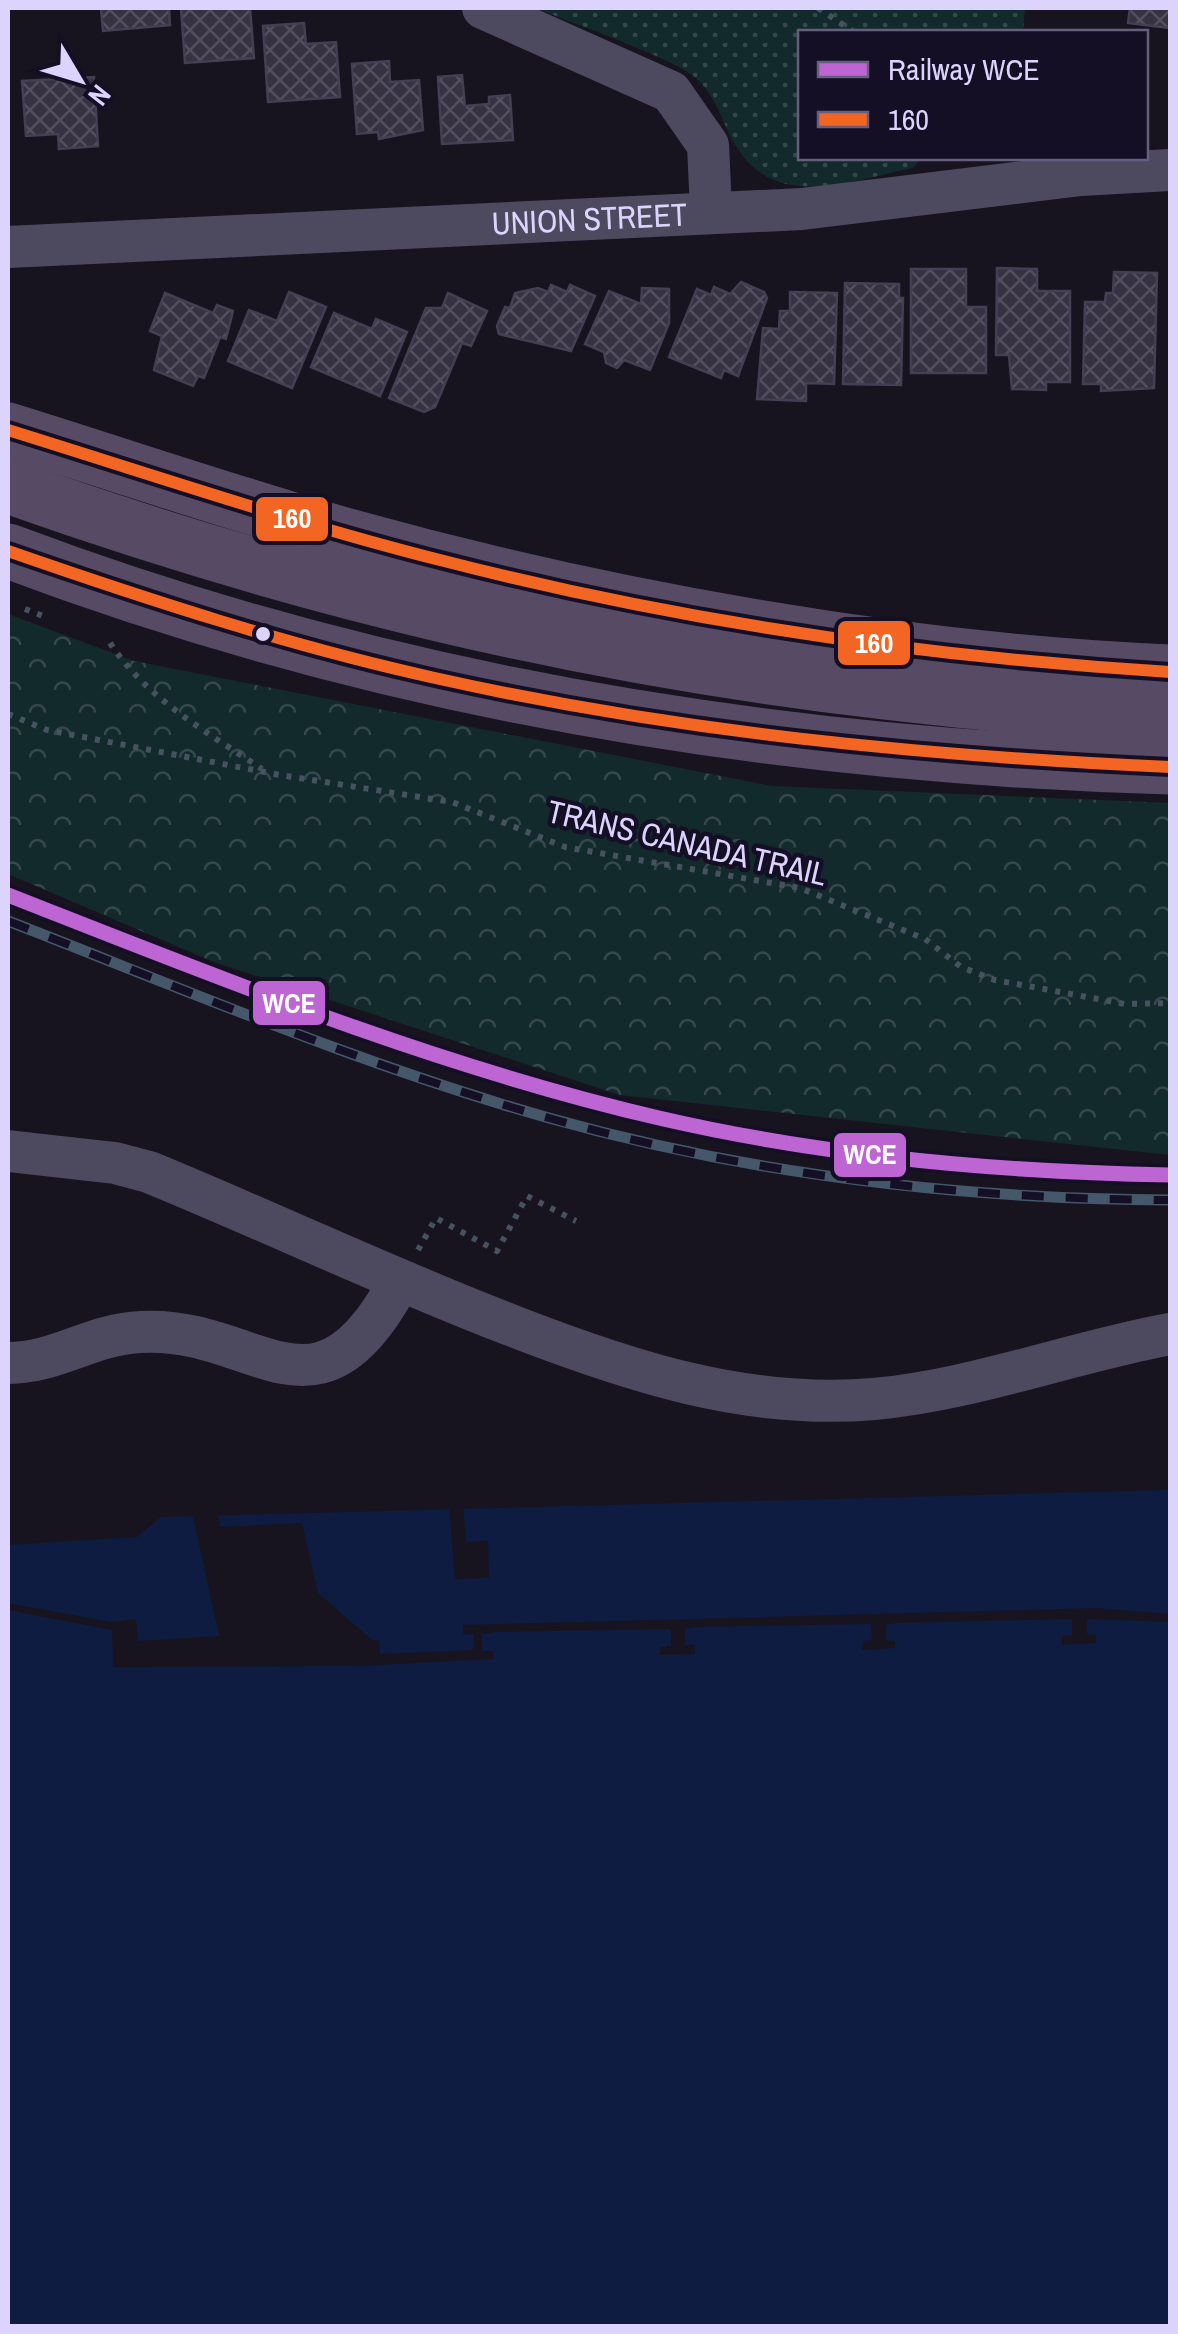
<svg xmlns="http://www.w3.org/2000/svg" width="1178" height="2334" font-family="'Archivo Narrow',sans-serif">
<defs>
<pattern id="grass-dots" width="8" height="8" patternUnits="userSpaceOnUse" patternTransform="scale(2.5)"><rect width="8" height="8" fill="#132a2c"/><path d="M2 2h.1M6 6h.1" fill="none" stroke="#35484c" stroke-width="1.8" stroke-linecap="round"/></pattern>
<pattern id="forest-crowns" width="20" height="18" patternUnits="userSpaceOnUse" patternTransform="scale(2.5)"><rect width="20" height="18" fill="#132a2c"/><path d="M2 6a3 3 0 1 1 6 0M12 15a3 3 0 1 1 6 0" fill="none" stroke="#35484c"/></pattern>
<pattern id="building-cross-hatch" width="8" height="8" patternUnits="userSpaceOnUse" patternTransform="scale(2.5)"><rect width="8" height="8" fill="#363242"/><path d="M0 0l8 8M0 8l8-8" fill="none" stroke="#534f5e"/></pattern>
</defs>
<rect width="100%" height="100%" fill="#171420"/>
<!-- grass -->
<path fill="url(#grass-dots)" d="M535,8H1025L1023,32H800V158H923L912,168C853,180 778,211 738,149C721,123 720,101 696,78C675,59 568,21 535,8Z"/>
<!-- forest -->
<path fill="url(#forest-crowns)" d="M8,614L134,661L772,786L1170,803V1155L620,1095L214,962L8,874Z"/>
<!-- water -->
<path fill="#0e1c42" d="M1170,1490V2326H8V1545L137,1537L161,1517Z"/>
<!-- pier -->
<g fill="#171420">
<path d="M463,1504L466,1542L488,1541L489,1578L455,1579L449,1505Z"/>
<path d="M217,1511L221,1527L302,1523L318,1593L371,1639L379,1641L380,1654L473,1650L474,1635L463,1634V1625L1096,1608L1170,1614V1622L1087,1619V1634L1096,1635V1643L1062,1645V1636L1072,1635V1619L896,1623L886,1625V1640L895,1641V1648L862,1650L863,1641L872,1640L871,1624L695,1627L685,1629V1645H695V1654L660,1655V1647L671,1646V1629L494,1632L482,1634V1651H493V1659L359,1666L113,1667L112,1630L8,1610V1603L111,1622L136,1619L138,1641L219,1636L192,1512Z"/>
</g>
<!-- building -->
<g fill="url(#building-cross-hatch)" stroke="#443f53" stroke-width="2.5">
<path d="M101,8H169L170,25L103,31Z"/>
<path d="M181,8H250L254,58L185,63Z"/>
<path d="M1130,8H1170V28L1128,23Z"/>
<path d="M304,23L306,44L336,42L340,97L268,102L263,26Z"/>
<path d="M389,61L390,82L419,80L423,130L379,139L378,132L357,134L352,64Z"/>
<path d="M462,75L465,106L489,104V97L510,95L513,140L442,144L438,77Z"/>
<path d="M94,77L98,146L59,149L58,134L26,136L22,81Z"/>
<path d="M997,268L1037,269V291H1070V382H1046V390L1012,389L1009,355H996Z"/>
<path d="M911,269H966V307H986V373H911Z"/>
<path d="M1114,272L1157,273L1154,388L1101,391V384H1083L1085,302H1105L1106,293H1113Z"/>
<path d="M741,282L764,292L767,298L738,376L724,370L721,378L669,357L697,289L711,295L714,287L730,294Z"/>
<path d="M845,283L899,284V298H903L901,385L843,384Z"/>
<path d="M551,285L567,292L570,285L595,296L571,351L499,334L497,326L505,307L510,308L515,293L538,288L548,292Z"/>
<path d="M642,288L669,289V323L650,370L624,360L617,368L606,363L604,352L585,344L609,291L641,304Z"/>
<path d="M289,292L326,307L292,388L228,361L249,310L277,321Z"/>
<path d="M790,292L837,293L834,384L806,383V401L757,399L763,328L779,329L780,311H790Z"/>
<path d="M165,293L213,313L217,305L233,311L226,339L220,337L204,378L198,376L193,386L154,370L162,336L150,331Z"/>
<path d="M448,293L487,311L471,346L462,343L435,407L424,412L389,398L426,308H442Z"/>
<path d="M334,313L372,329L376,319L407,332L380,396L311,367Z"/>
</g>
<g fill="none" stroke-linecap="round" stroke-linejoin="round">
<!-- path -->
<g stroke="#475261" stroke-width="6" stroke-dasharray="5 8" stroke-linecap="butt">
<path d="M818,8L854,32"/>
<path d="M25,609L48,618"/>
<path d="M110,643C146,698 208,733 262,769"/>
<path d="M8,714L47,730L280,775L452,802L565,847L800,888L925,939L961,967L995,980L1125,1004L1170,1003"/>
<path d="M418,1250L436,1218L497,1251L527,1196L576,1221"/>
</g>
<!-- minor -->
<g stroke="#4d4a60" stroke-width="42">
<path d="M483,8L671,92L708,145L711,210"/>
<path id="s1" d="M8,247L802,209L1081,175L1170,170"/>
<path d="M8,1151L115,1163L149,1172C271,1222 390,1279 513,1326C629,1371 747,1410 874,1399C974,1390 1072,1352 1170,1334"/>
<path d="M8,1363C57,1363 91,1334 141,1332C257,1325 315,1438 399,1282"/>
</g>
<!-- major -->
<g stroke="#564a65" stroke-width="55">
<path d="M8,430C121,465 234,504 348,536C606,608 903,661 1170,672"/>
<path d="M8,486C295,588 580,657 884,692C980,703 1074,713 1170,714"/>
<path d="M8,551C379,691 775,756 1170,767"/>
</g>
<!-- rail casing -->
<g stroke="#45576a" stroke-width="11">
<path id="rail" d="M8,921C186,990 364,1066 549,1118C752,1175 960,1199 1170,1200"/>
</g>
<!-- rail -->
<use href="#rail" stroke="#150f25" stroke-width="8" stroke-dasharray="22" stroke-linecap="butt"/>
<!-- bus-1 casing -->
<g stroke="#150f25" stroke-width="20">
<g id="bus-1">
<path d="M8,430C153,475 297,524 444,561C682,622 925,657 1170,672"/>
<path d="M8,551C149,600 290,646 435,678C677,732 923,756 1170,767"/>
</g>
</g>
<!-- bus-1 -->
<use href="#bus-1" stroke="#f26522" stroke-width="12"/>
<!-- rail-1 casing -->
<g stroke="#150f25" stroke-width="22">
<path id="rail-1" d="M8,895C222,979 435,1066 659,1118C827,1157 998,1172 1170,1175"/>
</g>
<!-- rail-1 -->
<use href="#rail-1" stroke="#bd65d2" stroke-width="15"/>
</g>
<!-- markers -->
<circle fill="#ddd4fe" stroke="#150f25" stroke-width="4" cx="263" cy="634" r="9"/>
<g text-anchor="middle" stroke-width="9" stroke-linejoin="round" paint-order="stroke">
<!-- street labels -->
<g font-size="32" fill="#ddd4fe" stroke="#150f25">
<text dy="11" stroke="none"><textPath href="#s1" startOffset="582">UNION STREET</textPath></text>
<text transform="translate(687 843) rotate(13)" y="11">TRANS CANADA TRAIL</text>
</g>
</g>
<g stroke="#150f25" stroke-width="4">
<rect x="254" y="495" width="76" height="48" rx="10" fill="#f26522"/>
<rect x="836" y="619" width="76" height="48" rx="10" fill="#f26522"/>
<rect x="251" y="979" width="76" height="48" rx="10" fill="#bd65d2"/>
<rect x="832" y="1131" width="76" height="48" rx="10" fill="#bd65d2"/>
</g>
<g font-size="28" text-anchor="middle" font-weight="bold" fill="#fff">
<text x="292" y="528">160</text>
<text x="874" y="653">160</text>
<text x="289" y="1013">WCE</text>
<text x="870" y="1164">WCE</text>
</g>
<!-- border -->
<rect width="1178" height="2334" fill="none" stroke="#ddd4fe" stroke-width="20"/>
<!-- legend -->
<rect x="798" y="30" width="350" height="130" fill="#150f25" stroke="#655e7c" stroke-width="2.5"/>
<rect x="818" y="62" width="50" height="15" fill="#bd65d2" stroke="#655e7c" stroke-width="2.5"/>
<text x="888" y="80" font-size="30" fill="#ddd4fe">Railway WCE</text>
<rect x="818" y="112" width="50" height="15" fill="#f26522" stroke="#655e7c" stroke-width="2.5"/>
<text x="888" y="130" font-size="30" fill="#ddd4fe">160</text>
<!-- north arrow -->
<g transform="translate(80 80) rotate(128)" stroke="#150f25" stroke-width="8" paint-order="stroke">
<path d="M0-8L18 38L0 25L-18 38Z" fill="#ddd4fe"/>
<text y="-15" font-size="28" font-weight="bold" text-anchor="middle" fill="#ddd4fe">N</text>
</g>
</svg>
